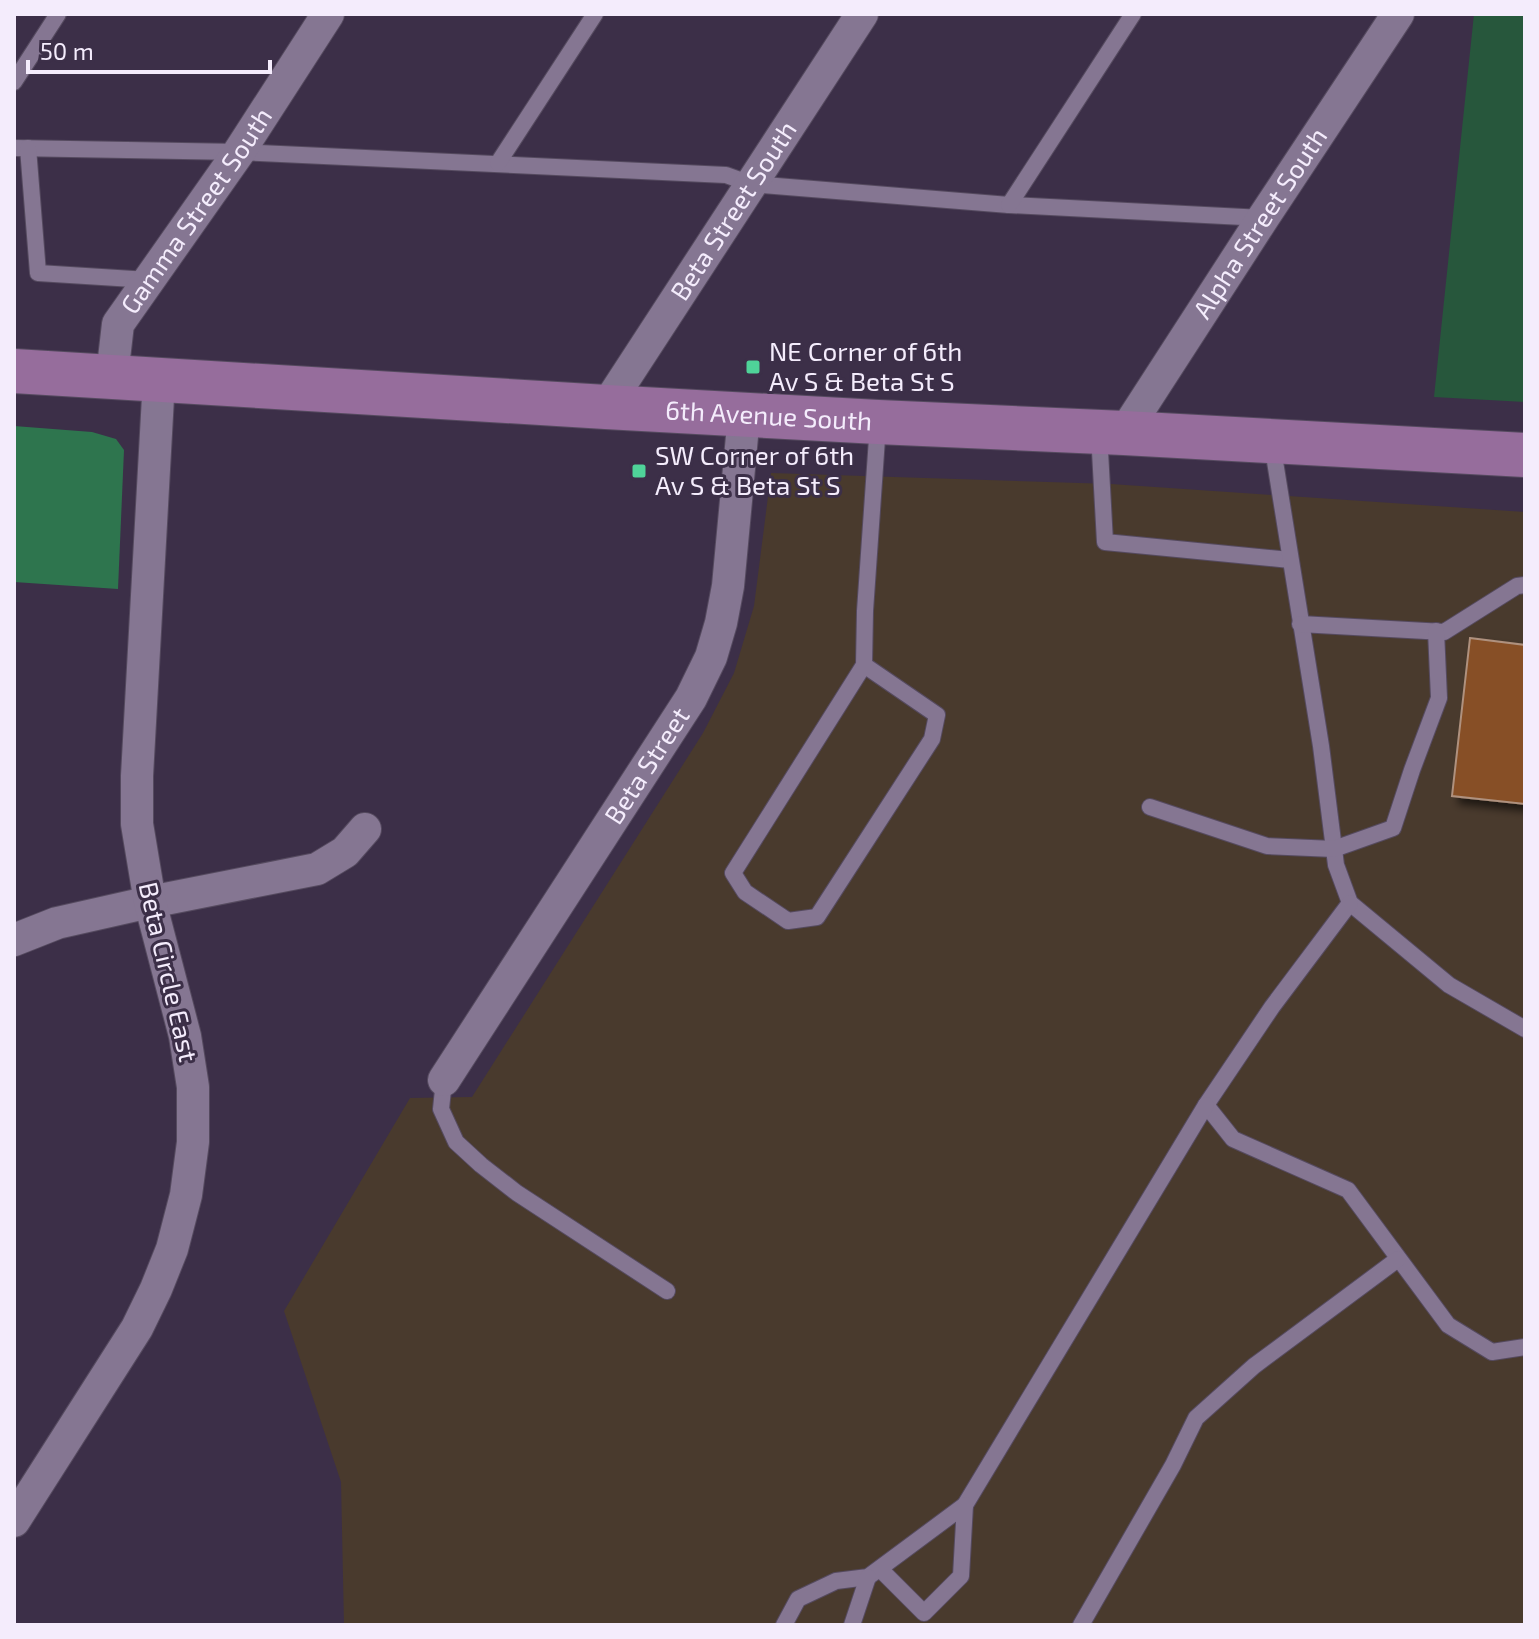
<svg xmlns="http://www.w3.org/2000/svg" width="1539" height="1639" font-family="'Exo 2',sans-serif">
<defs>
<filter id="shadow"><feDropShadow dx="7" dy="7" stdDeviation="4" flood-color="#0009"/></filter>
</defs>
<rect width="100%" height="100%" fill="#3c2f48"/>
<!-- industrial -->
<path fill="#493a2d" d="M771,473L1111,484L1525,512V1625H344L341,1482L284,1311L410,1098L472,1097L703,733L734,673L754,606Z"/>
<!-- green -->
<path fill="#27573c" d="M1474,14H1525V402L1434,397Z"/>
<!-- forest -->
<path fill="#2e754e" d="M14,426L92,432L116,439L124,450L118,589L14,582Z"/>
<!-- building -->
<path fill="#874f25" stroke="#af917e" stroke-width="2" filter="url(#shadow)" d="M1470,638L1525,645V804L1452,796Z"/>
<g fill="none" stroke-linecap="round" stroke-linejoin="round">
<!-- service casing -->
<g stroke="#554a5f" stroke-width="18">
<g id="service">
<path d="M14,82L58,14"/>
<path d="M14,148L239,152L726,175L751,184L1009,205L1263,218"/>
<path d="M28,148L38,273L149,280"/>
<path d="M498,163L595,14"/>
<path d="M1009,205L1133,14"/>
<path d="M1099,433L1105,542L1290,560"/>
<path d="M1272,443L1321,746L1336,865L1350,903L1449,985L1525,1029"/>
<path d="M1300,624L1444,632L1517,586L1525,585"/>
<path d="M864,665L937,715L932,739L817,917L788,921L745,892L733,873L864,665L865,611L878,424"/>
<path d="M1150,807L1267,846L1334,849L1393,828L1412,770L1439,698L1436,631"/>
<path d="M1350,903L1272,1007L1206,1105L1233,1139L1348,1190L1448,1325L1492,1352L1525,1347"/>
<path d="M444,1080L441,1109L456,1142L481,1165L517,1193L667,1291"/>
<path d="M965,1505L1206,1105"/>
<path d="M784,1625L798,1599L836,1581L868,1577L965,1505L961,1576L924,1613L880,1569"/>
<path d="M852,1625L868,1577"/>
<path d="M1081,1625L1173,1465L1196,1418L1254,1366L1398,1259"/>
</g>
</g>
<!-- minor casing -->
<g stroke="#554a5f" stroke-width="34">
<g id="minor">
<path id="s1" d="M112,376L118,324L239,152L328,14"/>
<path id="s2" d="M606,407L862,14"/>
<path id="s3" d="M1124,433L1263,218L1398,14"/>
<path d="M14,940L57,923L150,902L317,869L345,852L365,829"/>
<path id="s4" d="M444,1080L691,698L711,657L721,623L728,586L744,415"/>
<path d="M14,1521L137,1328L156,1289L172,1249L186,1195L193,1142V1087L185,1036L150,902L137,824V776L159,379"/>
</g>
</g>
<!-- secondary casing -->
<g stroke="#554a5f" stroke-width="46">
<g id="secondary">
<path id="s5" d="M14,371L606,407L878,422L1124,433L1525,455"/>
</g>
</g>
<!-- service -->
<use href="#service" stroke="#857692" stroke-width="16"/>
<!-- minor -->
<use href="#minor" stroke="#857692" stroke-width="32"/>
<!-- secondary -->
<use href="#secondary" stroke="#966d9c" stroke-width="44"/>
</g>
<!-- markers -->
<g fill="#4fd399" stroke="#3c2f48" stroke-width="3">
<rect x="745" y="359" width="16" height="16" rx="4"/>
<rect x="631" y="463" width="16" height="16" rx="4"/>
</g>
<g text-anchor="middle" stroke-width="6" stroke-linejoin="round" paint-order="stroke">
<!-- street labels -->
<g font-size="26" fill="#f4ecfc" stroke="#3c2f48">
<text dy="9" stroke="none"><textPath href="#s1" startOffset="190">Gamma Street South</textPath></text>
<text dy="9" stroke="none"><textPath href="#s2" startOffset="234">Beta Street South</textPath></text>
<text dy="9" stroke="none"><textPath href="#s3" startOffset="250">Alpha Street South</textPath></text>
<text dy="9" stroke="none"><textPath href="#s5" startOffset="756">6th Avenue South</textPath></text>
<text dy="9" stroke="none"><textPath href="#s4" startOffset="374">Beta Street</textPath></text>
<text transform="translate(168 972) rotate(77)" y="9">Beta Circle East</text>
</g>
<!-- poi labels -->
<g font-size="26" fill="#f4ecfc" stroke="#3c2f48" text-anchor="start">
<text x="769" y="361">NE Corner of 6th<tspan x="769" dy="30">Av S &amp; Beta St S</tspan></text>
<text x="655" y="465">SW Corner of 6th<tspan x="655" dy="30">Av S &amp; Beta St S</tspan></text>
</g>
</g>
<!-- border -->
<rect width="1539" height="1639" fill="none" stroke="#f4ecfc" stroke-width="32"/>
<!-- scale -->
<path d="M28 60v12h242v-12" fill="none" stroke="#f4ecfc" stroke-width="4"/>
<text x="40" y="60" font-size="24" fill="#f4ecfc" stroke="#3c2f48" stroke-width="6" paint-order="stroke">50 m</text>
</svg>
